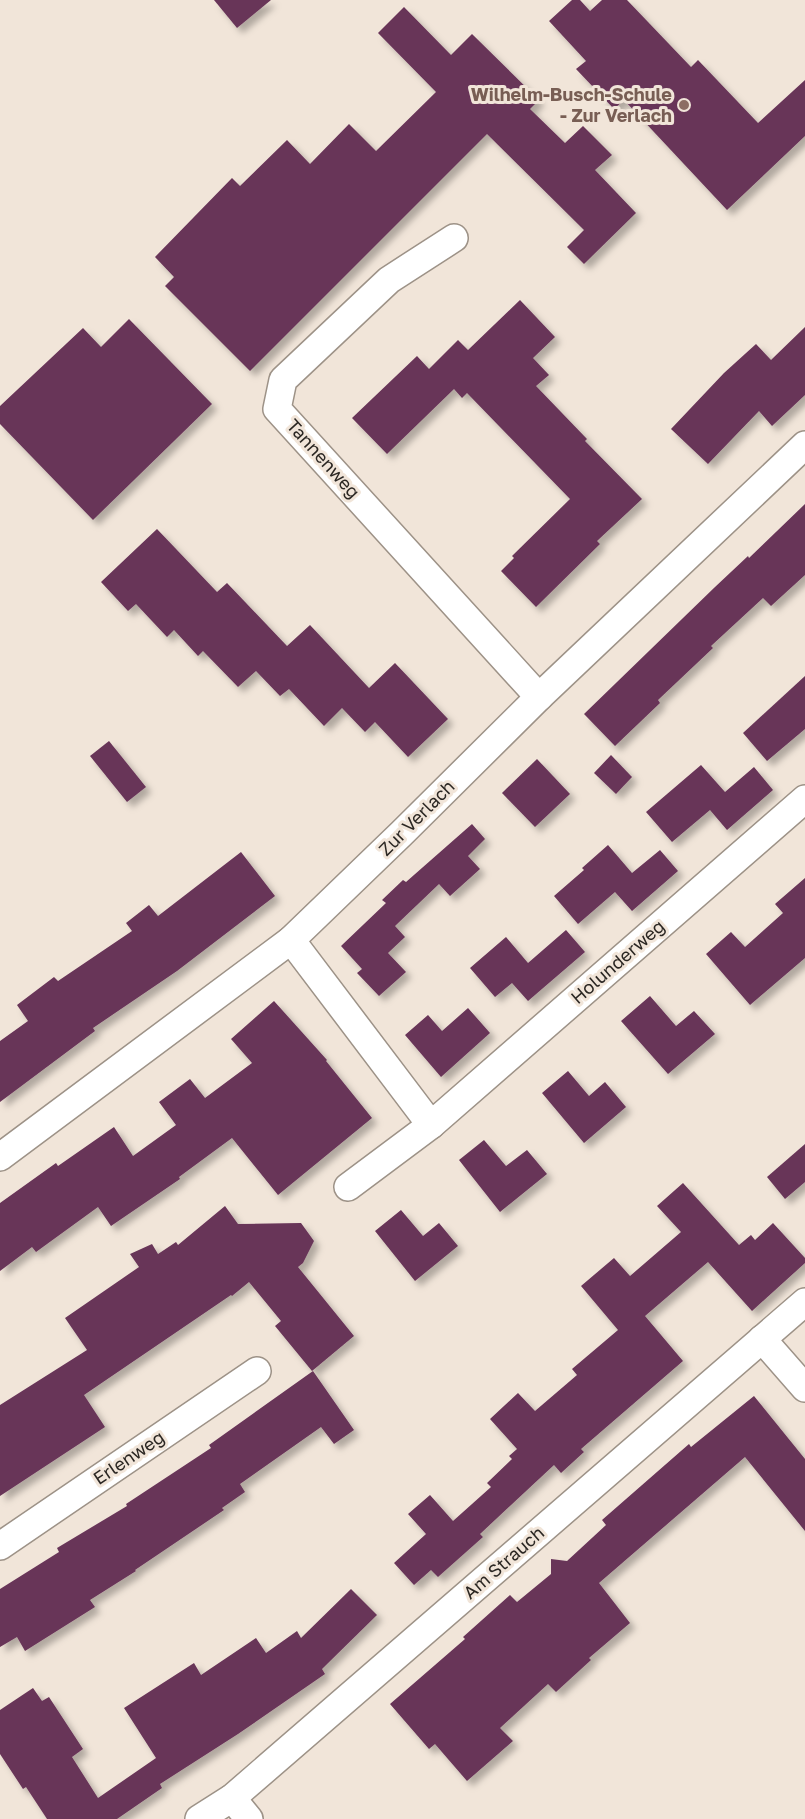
<svg xmlns="http://www.w3.org/2000/svg" width="805" height="1819" font-family="'Golos Text',sans-serif">
<defs>
<filter id="shadow"><feDropShadow dx="5.5" dy="5.5" stdDeviation="3" flood-color="#0004"/></filter>
</defs>
<rect width="100%" height="100%" fill="#f1e5d9"/>
<!-- building -->
<g fill="#683458" filter="url(#shadow)">
<path d="M214,0H271L237,28Z"/>
<path d="M572,0H580L590,11L602,0H627L691,67L698,60L758,123L805,80V136L727,210L624,100L614,109L576,69L586,61L549,21Z"/>
<path d="M404,7L451,55L472,34L539,100L530,109L565,143L583,126L612,155L595,170L636,213L584,264L567,247L584,230L487,134L250,371L165,286L174,277L155,257L232,178L240,186L287,140L310,164L349,124L376,151L436,92L378,33Z"/>
<path d="M520,300L555,337L533,358L549,375L536,386L587,439L585,441L642,499L597,541L600,544L536,607L501,571L514,558L512,556L570,499L467,393L462,398L454,389L387,454L352,418L417,356L429,369L458,340L468,350Z"/>
<path d="M129,319L212,404L93,520L0,424V406L83,328L101,347Z"/>
<path d="M805,327V395L772,426L759,411L708,464L671,429L724,373L756,344L771,360Z"/>
<path d="M805,504V575L771,606L763,598L711,646L713,648L658,700L660,703L615,746L584,714L715,587L748,556L749,558Z"/>
<path d="M157,529L217,592L227,583L287,646L310,625L369,688L395,663L448,719L408,757L375,722L365,732L342,708L324,726L289,689L280,696L256,671L238,687L203,651L198,656L174,630L167,637L136,604L128,611L101,582Z"/>
<path d="M805,676V729L767,761L743,733Z"/>
<path d="M109,741L146,787L127,802L90,756Z"/>
<path d="M611,755L632,777L616,794L594,773Z"/>
<path d="M537,759L570,794L535,827L502,793Z"/>
<path d="M701,765L725,792L754,767L773,790L727,830L710,810L672,842L646,812Z"/>
<path d="M472,824L485,839L468,856L480,869L450,896L439,884L395,926L405,937L388,953L406,972L379,996L357,973L362,969L341,946L386,903L382,900L403,880L406,882Z"/>
<path d="M608,845L632,873L660,850L678,871L632,911L615,892L578,924L554,896L584,870L582,868Z"/>
<path d="M241,852L275,896L177,971L93,1028L95,1031L0,1102V1041L28,1021L17,1005L54,977L58,981L132,931L126,923L149,905L158,916Z"/>
<path d="M805,878V958L750,1005L706,954L731,932L745,947L783,913L775,904Z"/>
<path d="M566,930L585,952L528,1001L512,983L495,997L470,968L506,937L528,963Z"/>
<path d="M650,996L676,1026L694,1011L715,1034L668,1074L621,1021Z"/>
<path d="M274,1001L327,1060L326,1061L372,1118L278,1195L232,1138L179,1177L180,1179L111,1226L98,1207L36,1252L32,1247L0,1271V1203L56,1163L58,1166L114,1127L133,1156L176,1125L159,1102L190,1079L205,1098L252,1063L231,1039Z"/>
<path d="M468,1008L490,1033L441,1077L405,1035L428,1015L442,1031Z"/>
<path d="M568,1071L589,1096L605,1082L626,1107L584,1143L542,1093Z"/>
<path d="M484,1140L506,1166L527,1150L547,1174L500,1212L459,1160Z"/>
<path d="M805,1144V1182L785,1199L767,1177Z"/>
<path d="M683,1183L739,1245L751,1235L755,1240L773,1223L805,1258V1263L752,1311L708,1262L645,1316L683,1361L581,1449L584,1452L561,1473L554,1465L480,1534L483,1537L438,1577L431,1570L414,1585L394,1563L426,1534L408,1514L430,1495L453,1521L491,1487L487,1483L512,1459L509,1456L517,1449L490,1419L518,1393L535,1411L577,1375L572,1369L618,1330L581,1286L614,1258L630,1276L681,1232L657,1206Z"/>
<path d="M225,1206L238,1224L301,1223L314,1241L303,1263L298,1267L354,1336L312,1371L275,1326L281,1321L249,1282L232,1296L231,1295L84,1395L105,1427L0,1496V1405L87,1350L65,1318L139,1267L130,1254L152,1244L158,1254L176,1242L178,1245Z"/>
<path d="M401,1210L423,1236L439,1223L458,1246L415,1281L375,1231Z"/>
<path d="M313,1371L354,1430L334,1444L321,1427L240,1484L245,1492L222,1508L224,1510L135,1570L136,1571L90,1600L95,1607L25,1651L17,1637L0,1647V1589L59,1552L57,1548L127,1506L126,1504L211,1448L209,1445Z"/>
<path d="M754,1396L805,1459V1531L745,1457L599,1583L630,1623L589,1658L591,1660L556,1692L548,1684L500,1728L513,1741L467,1781L435,1744L429,1749L390,1704L465,1639L463,1637L510,1595L517,1602L551,1574V1559L567,1561L606,1525L602,1520L689,1444L691,1447Z"/>
<path d="M351,1589L377,1615L322,1669L325,1674L238,1734L160,1784L162,1788L117,1819H47L26,1787L23,1789L0,1754V1710L33,1688L42,1701L49,1697L83,1749L72,1757L98,1798L156,1758L124,1708L194,1663L201,1675L256,1638L266,1653L297,1631L301,1638Z"/>
</g>
<g fill="none" stroke-linecap="round" stroke-linejoin="round">
<!-- street casing -->
<g stroke="#9d9287" stroke-width="30">
<g id="street">
<path d="M454,238L389,280L283,380L277,409L539,697"/>
<path d="M291,940L431,1125"/>
<path d="M0,1157L291,940L402,833L539,697L805,445"/>
<path d="M348,1187L431,1125L805,799"/>
<path d="M762,1339L805,1388"/>
<path d="M0,1546L257,1371"/>
<path d="M232,1798L249,1819"/>
<path d="M199,1819L232,1798L805,1302"/>
</g>
</g>
<!-- street -->
<use href="#street" stroke="#fff" stroke-width="27"/>
</g>
<!-- markers -->
<circle fill="#8d6e63" stroke="#f1e5d9" stroke-width="2" cx="684" cy="105" r="6"/>
<g text-anchor="middle" stroke-width="6" stroke-linejoin="round" paint-order="stroke">
<!-- education labels -->
<g font-size="18" font-weight="bold" fill="#785e54" stroke="#f1e5d9" text-anchor="end">
<text x="672" y="101">Wilhelm-Busch-Schule<tspan x="672" dy="21">- Zur Verlach</tspan></text>
</g>
<!-- street labels -->
<g font-size="18" fill="#2b2723" stroke="#f1e5d9">
<text transform="translate(323 459) rotate(48)" y="6">Tannenweg</text>
<text transform="translate(417 818) rotate(-45)" y="6">Zur Verlach</text>
<text transform="translate(618 962) rotate(-41)" y="6">Holunderweg</text>
<text transform="translate(129 1458) rotate(-34)" y="6">Erlenweg</text>
<text transform="translate(504 1563) rotate(-41)" y="6">Am Strauch</text>
</g>
</g>
</svg>
